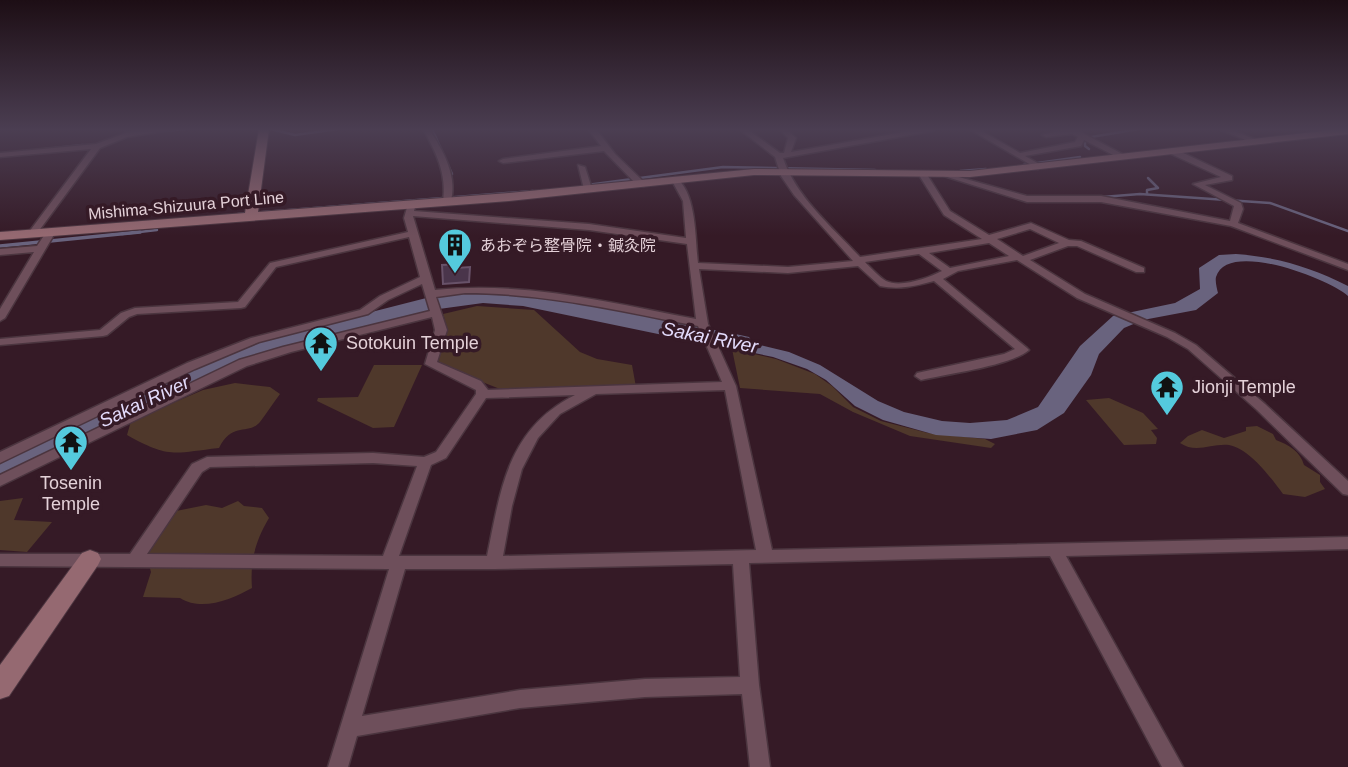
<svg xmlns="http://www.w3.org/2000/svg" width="1348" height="767" font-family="Helvetica,'Noto Sans JP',sans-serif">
<rect width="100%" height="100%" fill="#351a26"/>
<!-- green -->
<g fill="#4f382b">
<path d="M477,306L534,310L580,352L597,359L632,365L636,387L500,389L439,365C438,348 450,330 443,314Z"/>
<path d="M732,349L776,359L815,374L832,386L853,407L881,421L928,433L985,439L995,444L991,448L910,436L853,412L820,394L740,388Z"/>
<path d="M374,365H422L394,427L373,428L317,401L318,398L358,397Z"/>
<path d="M235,383L270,387L280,394C273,403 267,413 260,422C248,436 233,421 219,448C173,453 170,459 127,435L131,421L203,390Z"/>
<path d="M1109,398L1143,413L1158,429L1151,430L1157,438L1156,444L1124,445L1086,400Z"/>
<path d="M1257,426L1273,434L1276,440C1289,445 1300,451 1304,465L1320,475V482L1325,489L1305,497L1283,494C1271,478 1250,449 1229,445C1212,443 1196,454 1180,443L1188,436L1202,430L1224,438L1246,431V427Z"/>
<path d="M23,498L14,520L52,522L27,552L0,550V501Z"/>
<path d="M238,501L244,506L262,508L269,518C255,542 250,561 252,588C232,599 202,612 180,598L143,597L151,572L146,554L176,511L206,505L222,508Z"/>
</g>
<!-- water -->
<path fill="#69637e" d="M1236,254C1276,257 1311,267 1348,286V296C1329,279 1227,239 1216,277C1215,281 1217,289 1218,293L1196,310L1143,320L1124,328L1099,354L1091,375L1064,413L1037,430L991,439L936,435L883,420L855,406L826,380L807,369L773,357L711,344L706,332L789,352L820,365L878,401L904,412L942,421L970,423L1007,420L1038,407L1080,346L1113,316L1175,303L1200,289L1199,268L1219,255Z"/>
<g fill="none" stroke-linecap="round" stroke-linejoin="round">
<!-- stream-far1 -->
<g stroke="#69637e" stroke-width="2.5">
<path d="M270,129L295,135L338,129"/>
<path d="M432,129L452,174"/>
<path d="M161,131L185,129"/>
<path d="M1089,149L1085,146V138L1139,129"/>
<path d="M36,150L83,145"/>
<path d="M1023,165L1080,157"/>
<path d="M960,171L986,169"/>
<path d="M587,185L723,167L875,170"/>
<path d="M1147,194V190L1158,188L1148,178"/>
<path d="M1102,197L1140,194L1270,203L1348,231"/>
<path d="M238,214L533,191"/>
<path d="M122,234L157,230"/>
</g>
<!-- stream -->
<path stroke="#69637e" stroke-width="3.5" d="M0,246L140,232"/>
<!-- river -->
<path fill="#69637e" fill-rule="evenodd" d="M483,289L523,292L740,335L749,337L753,343L749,349L740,351L523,306L483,303L439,309L256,358L0,482V457L238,346L438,295Z"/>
</g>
<!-- building -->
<path fill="#4a354b" stroke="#685269" stroke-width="2" d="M458,264L457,268L470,267L469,282L443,284L442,265Z"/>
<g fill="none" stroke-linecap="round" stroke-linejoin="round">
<!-- street casing -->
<g stroke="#4b353f" stroke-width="3">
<g id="street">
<path d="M157,129H176L127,137L100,148L35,236H29V232L91,149L0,157V153L96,144L126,133Z"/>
<path d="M423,129H429C443,150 459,178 450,204L443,202C447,174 436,152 423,129Z"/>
<path d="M588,129H596L615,154L644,182V186H638L604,151L503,163L499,161L503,159L601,146Z"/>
<path d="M739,129H747L780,153H784L788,138L779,129H786L796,138L791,152L921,129H935L932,131L783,158C796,197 832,227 860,257L982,239L944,215L919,175L923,173H926L950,211L989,235L1031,223L1069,240L1081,241L1144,268V272H1136L1077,246H1068L1030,260L1085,294L1175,333L1196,345L1265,404L1348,481V495L1343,494L1257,410L1188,349L1167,337L1077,298L1017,260L958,271L943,279L1027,348L1029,350C1010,366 947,374 921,380L915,376L917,373L1004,354L1015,349L934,281C915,286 900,290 880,286L858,266L788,273L699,269L708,324L736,386L772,550L1348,537V549L1066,556L1183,767H1162L1050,556L749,563L759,685L770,767H750L742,694L645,697L520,708L357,736L348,767H328L389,569L0,566V554H130L192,464L207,457L373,453L424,457L436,452L476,394V390L425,364L435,330L432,317L291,352L247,366L0,486V475L239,360L283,347L430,311L422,284L388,300L368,314L259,342L195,369L0,463V452L187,363L251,338L360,310L380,296L420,277L409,237L276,267L245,307L241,308L137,314L129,317L107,335L103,336L0,345V339L100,330L121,313L135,308L238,302L270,263L408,232L404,218L408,204L412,201L416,204L414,211L589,224L686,238L683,201L671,179L675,177C697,192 695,239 698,263L788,267L853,261L794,195L781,176L775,157ZM413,216L589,230L687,244L696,319C608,302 525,281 435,290ZM1030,229L1059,243L1023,256L997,239ZM989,243L1009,256L950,268L929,253ZM919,254L942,271C928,278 901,288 886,281C879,277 871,268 865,262ZM465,293C544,293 620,311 698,326L722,382L488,390L481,381L437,362L447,330L436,297ZM725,390L756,550L503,556L512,506L522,469L538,438L560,414L596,394ZM575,395C507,429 501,489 487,556H399L431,465L446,458L486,398ZM373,463L417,466L383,556L147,554L202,472L210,467ZM733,564L740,677L645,679L520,690L362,716L405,569H494Z"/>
<path d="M969,129H978L1020,153L1075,142L1078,137L1072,134L1046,137L1042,135L1066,129H1075L1128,157L1121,159L1084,140L1081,146L1025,156L1041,165L1042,167L1038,169Z"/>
<path d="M1219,129H1229L1262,142L1255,144Z"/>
<path d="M1171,150H1177L1232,176V180L1205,185L1241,203L1243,209L1238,223L1348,264V270L1231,226L1101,202H1027L944,176L948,174L1027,196H1101L1230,221L1234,206L1193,184L1221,177L1171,154Z"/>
<path d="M578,165L585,167L592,189L591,191L584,189Z"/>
<path d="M50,230L55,233L5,318L0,321V309L34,252L0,255V249L37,246L47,231Z"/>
</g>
</g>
<!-- secondary casing -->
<g stroke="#4b353f" stroke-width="2">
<g id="secondary">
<path d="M259,129H269L258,212L509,193L754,169L970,171L1340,129H1348V134L970,177L754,175L509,201L0,240V232L245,213Z"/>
<path d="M90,550L98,553L101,559L98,565L9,696L0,699V665L82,553Z"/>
</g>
</g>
<!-- street -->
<use href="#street" fill="#6e4f5b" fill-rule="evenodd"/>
<!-- secondary -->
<use href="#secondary" fill="#956971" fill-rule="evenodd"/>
</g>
<!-- sky -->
<linearGradient id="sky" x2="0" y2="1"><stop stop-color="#1d0e15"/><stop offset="0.55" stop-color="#4b3e52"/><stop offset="1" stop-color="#4b3e52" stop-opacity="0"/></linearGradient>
<rect width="1348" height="236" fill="url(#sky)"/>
<!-- icons -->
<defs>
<g id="building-pin" transform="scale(1.75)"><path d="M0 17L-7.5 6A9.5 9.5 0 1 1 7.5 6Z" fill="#54cadd" stroke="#351a26"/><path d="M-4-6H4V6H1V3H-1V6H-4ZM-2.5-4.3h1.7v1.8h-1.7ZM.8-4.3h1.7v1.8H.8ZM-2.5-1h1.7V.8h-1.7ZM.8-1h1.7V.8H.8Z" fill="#111"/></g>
<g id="temple-pin" transform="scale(1.75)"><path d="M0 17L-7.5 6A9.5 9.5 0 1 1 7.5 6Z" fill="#54cadd" stroke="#351a26"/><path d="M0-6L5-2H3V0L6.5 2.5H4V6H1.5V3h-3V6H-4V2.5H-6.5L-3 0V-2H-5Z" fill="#111"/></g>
</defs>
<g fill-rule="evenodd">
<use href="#building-pin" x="455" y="245"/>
<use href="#temple-pin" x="321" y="343"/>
<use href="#temple-pin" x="1167" y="387"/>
<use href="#temple-pin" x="71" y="442"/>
</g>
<g text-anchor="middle" stroke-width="7" stroke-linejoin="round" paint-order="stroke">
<!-- far-street labels -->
<g font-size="16" fill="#e4d1d8" stroke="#351a26">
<text transform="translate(186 205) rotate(-5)" y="6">Mishima-Shizuura Port Line</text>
</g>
<!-- far-poi labels -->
<g font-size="16" fill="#e4d1d8" stroke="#351a26" text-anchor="start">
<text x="480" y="251">あおぞら整骨院・鍼灸院</text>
</g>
<!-- poi labels -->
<g font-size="18" fill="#e4d1d8" stroke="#351a26" text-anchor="start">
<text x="346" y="349">Sotokuin Temple</text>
<text x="1192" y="393">Jionji Temple</text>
<text x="71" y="489" text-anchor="middle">Tosenin<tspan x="71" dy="21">Temple</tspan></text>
</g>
<!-- water labels -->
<g font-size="19" font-style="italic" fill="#e3dbfb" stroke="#351a26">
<text transform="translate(710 337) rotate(11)" y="7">Sakai River</text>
<text transform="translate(144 401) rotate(-25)" y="7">Sakai River</text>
</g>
</g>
</svg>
